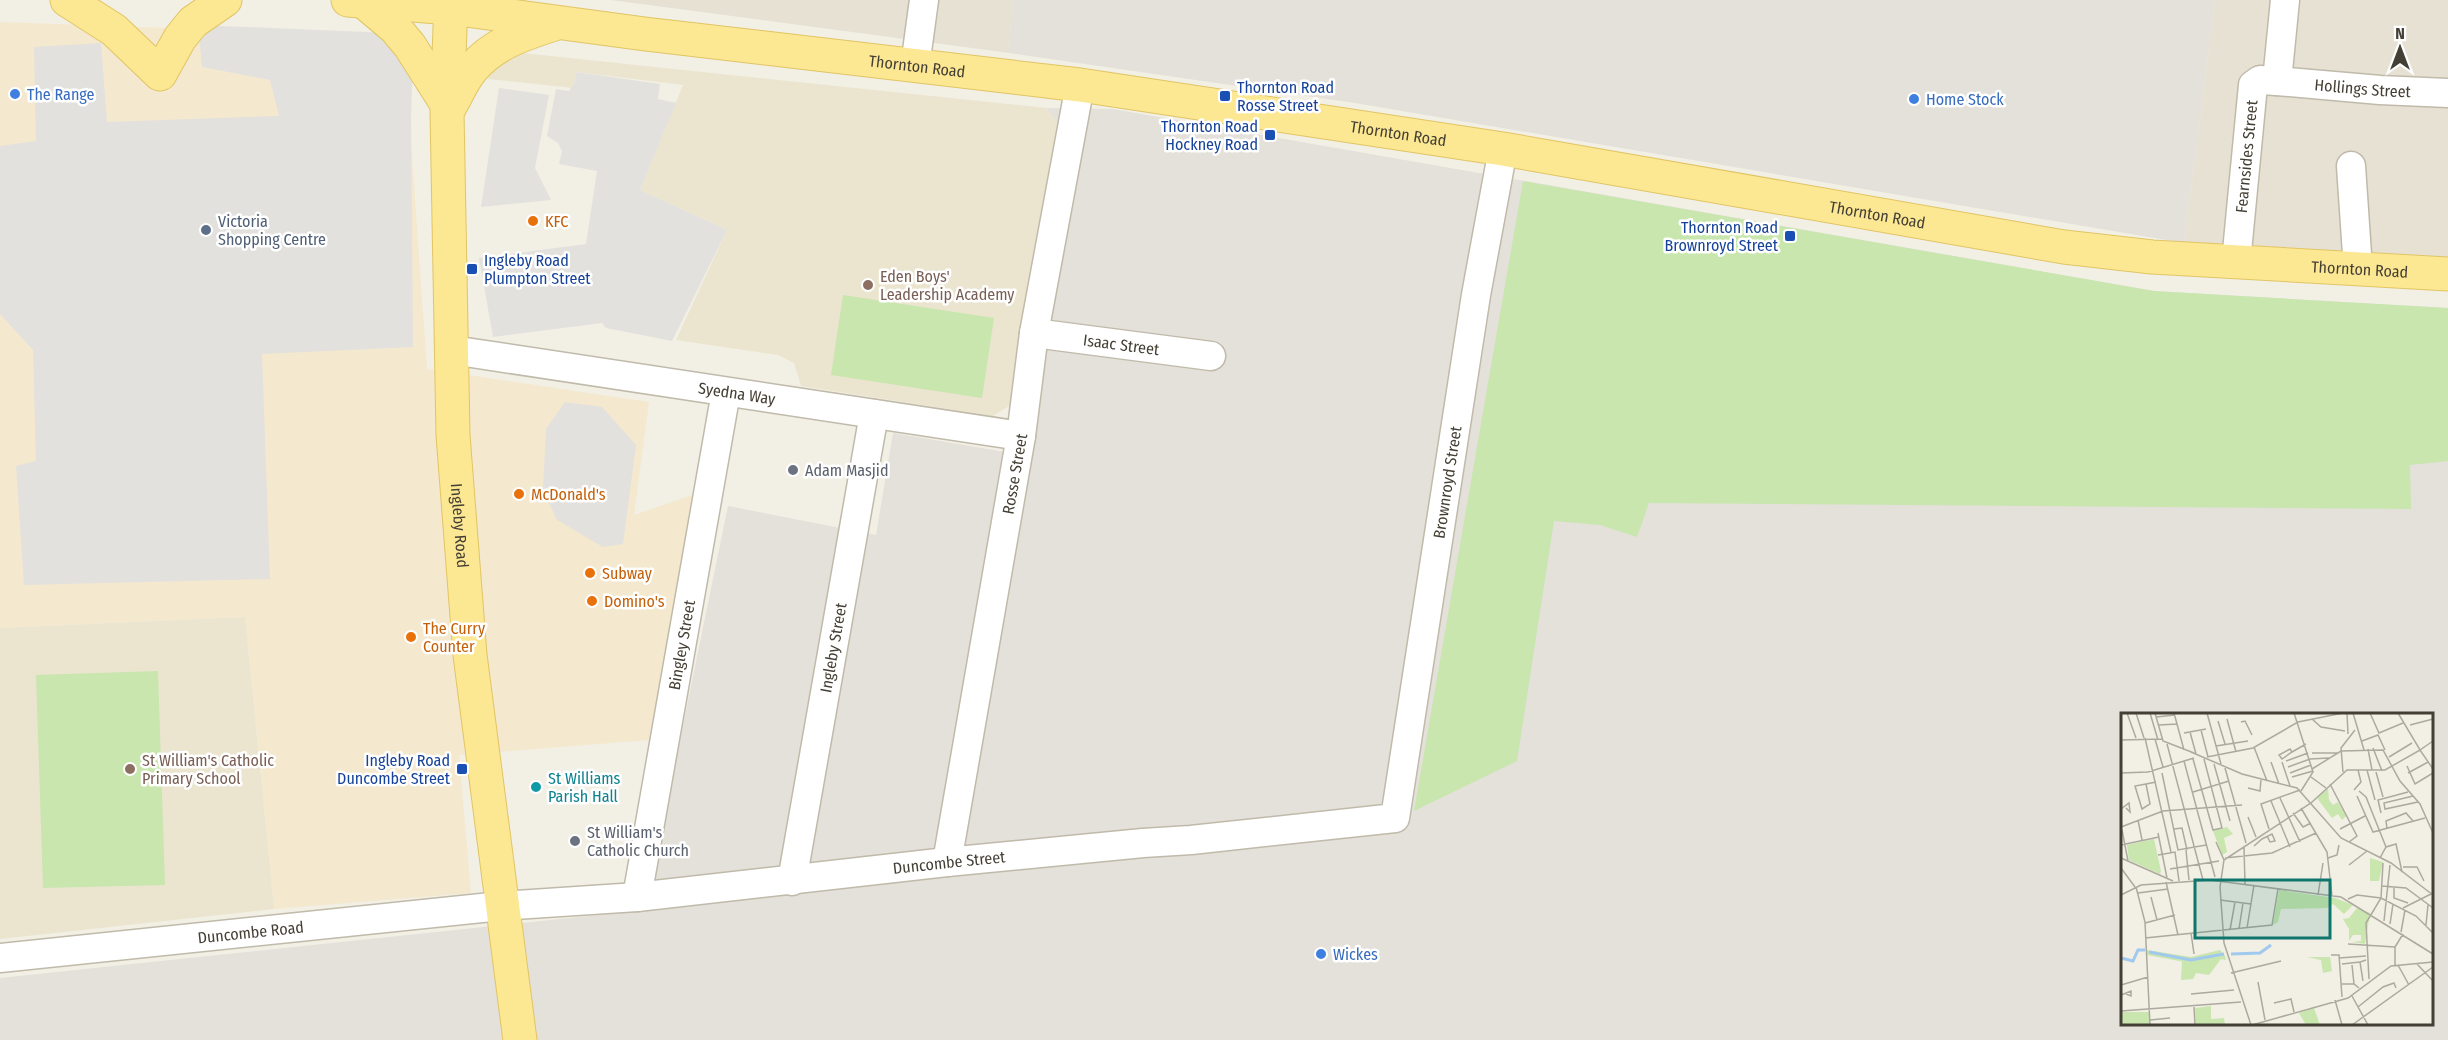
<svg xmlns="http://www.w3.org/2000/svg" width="2448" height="1040" font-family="'Fira Sans Condensed',sans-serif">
<rect width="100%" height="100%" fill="#f2efe5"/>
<!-- residential -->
<g fill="#e6e1d3">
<path d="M611,0H1012L1009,53Z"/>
<path d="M2215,0H2448V260L2184,243Z"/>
</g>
<!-- commercial -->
<path fill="#f4e8cf" d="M0,22L195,29L404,44L427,369L649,402L634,515L695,494L649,740L459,755L471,893L274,909L245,617L0,628Z"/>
<!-- industrial -->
<g fill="#e4e0da" fill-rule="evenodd">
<path d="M1012,0H2215L2184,243L1355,103L1009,53Z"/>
<path d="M1046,108L1113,109L2154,291L2448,308V1040H0V978L645,910L728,506L876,535L893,433L1005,452L1061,128ZM2122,714H2432V1024H2122Z"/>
</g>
<!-- education -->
<g fill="#ebe5cf">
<path d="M522,53L1046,108L1061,128L1014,403L993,416L801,386L794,363L778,355L676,340L727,230L640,190L683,85L576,72L573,88L488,79L494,66Z"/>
<path d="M245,617L274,909L0,939V628Z"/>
</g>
<!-- grass -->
<g fill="#c8e6ae">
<path d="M1523,181L2154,291L2448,308V461L2410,465L2411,509L1649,503L1637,537L1600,525L1554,521L1517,761L1414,811Z"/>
<path d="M843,295L994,318L982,398L831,375Z"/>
<path d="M158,671L165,885L43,888L36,675Z"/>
</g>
<!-- parking -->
<g fill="#e3e1dd">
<path d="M198,25L414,34L411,115L413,347L262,354L270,579L24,585L16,466L36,461L33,350L0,314V146L36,141L34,47L101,43L107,122L279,116L270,80L202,67Z"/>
<path d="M576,72L660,84L658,99L676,103L640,190L727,230L672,341L606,328L602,323L493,337L479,258L586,244L597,171L559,164L562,151L558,143L547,136L556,89L569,91L574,84Z"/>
<path d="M499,88L549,95L535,168L551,200L481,207Z"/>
<path d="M565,402L602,407L636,445L623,544L603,547L557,520L543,490L546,429Z"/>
</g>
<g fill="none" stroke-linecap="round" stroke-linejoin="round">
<!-- minor casing -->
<g stroke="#c0baaa" stroke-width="31">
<g id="minor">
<path d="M915,66L924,0"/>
<path id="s1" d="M2277,81L2380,90L2448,93"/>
<path d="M2351,166L2358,269"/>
<path id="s2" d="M2236,262L2253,85L2260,80L2277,81L2285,0"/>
<path id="s3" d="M1034,333L1211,356"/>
<path id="s4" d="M452,350L1021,436"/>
<path id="s5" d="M947,862L1021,436L1034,333L1080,85"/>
<path id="s6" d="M792,881L874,414"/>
<path id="s7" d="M637,897L726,392"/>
<path id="s8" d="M0,958L501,906L637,897L947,862L1143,843L1191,840L1395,818L1476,295L1503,149"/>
</g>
</g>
<!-- major casing -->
<g stroke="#e1c564" stroke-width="35">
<g id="major">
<path d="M67,0L114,30L160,74L180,38L193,22L225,0"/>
<path id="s9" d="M348,0L451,8L645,34L1080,85L1503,149L2064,247L2152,257L2448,274"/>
<path id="s10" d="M451,0L447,111L453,435L470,655L520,1040"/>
<path d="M363,1L395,28L410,46L448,106"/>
<path d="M449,108C457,95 463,79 473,68C494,43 524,34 554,24"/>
</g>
</g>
<!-- minor -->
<use href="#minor" stroke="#fff" stroke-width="28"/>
<!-- major -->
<use href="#major" stroke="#fce793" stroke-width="33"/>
</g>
<!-- markers -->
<g fill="#3f7fe0" stroke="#fff" stroke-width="2">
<circle cx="15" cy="94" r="6"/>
<circle cx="1914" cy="99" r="6"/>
<circle cx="1321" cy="954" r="6"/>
</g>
<g fill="#1a4fb4" stroke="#fff" stroke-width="2">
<rect x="1219" y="90" width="12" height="12" rx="3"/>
<rect x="1264" y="129" width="12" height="12" rx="3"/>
<rect x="1784" y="230" width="12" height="12" rx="3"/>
<rect x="466" y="263" width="12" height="12" rx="3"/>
<rect x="456" y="763" width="12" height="12" rx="3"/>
</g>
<g fill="#e8710a" stroke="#fff" stroke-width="2">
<circle cx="533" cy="221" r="6"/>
<circle cx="519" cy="494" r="6"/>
<circle cx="590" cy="573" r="6"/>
<circle cx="592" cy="601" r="6"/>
<circle cx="411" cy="637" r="6"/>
</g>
<circle fill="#5c6f8a" stroke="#fff" stroke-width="2" cx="206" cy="230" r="6"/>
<g fill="#8d6e63" stroke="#fff" stroke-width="2">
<circle cx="868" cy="285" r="6"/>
<circle cx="130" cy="769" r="6"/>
</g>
<g fill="#6b7280" stroke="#fff" stroke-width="2">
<circle cx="793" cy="470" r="6"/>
<circle cx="575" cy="841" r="6"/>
</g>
<circle fill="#0f9aa8" stroke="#fff" stroke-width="2" cx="536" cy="787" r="6"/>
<g text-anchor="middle" stroke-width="5" stroke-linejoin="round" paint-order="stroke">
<!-- street labels -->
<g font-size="16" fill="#443f34" stroke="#fff">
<text dy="6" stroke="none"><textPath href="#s9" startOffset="573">Thornton Road</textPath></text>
<text dy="6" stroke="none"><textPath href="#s1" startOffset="86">Hollings Street</textPath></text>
<text dy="6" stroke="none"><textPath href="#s9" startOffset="1059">Thornton Road</textPath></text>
<text dy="6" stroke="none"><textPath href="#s2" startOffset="106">Fearnsides Street</textPath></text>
<text dy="6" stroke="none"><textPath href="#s9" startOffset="1545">Thornton Road</textPath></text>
<text dy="6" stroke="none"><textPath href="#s9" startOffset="2031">Thornton Road</textPath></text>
<text dy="6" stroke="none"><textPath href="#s3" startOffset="88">Isaac Street</textPath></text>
<text dy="6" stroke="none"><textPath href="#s4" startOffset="288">Syedna Way</textPath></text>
<text dy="6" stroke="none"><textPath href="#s5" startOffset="394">Rosse Street</textPath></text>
<text dy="6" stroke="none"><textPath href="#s8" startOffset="1742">Brownroyd Street</textPath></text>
<text dy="6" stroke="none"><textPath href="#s10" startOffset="526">Ingleby Road</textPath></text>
<text dy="6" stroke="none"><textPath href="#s7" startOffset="256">Bingley Street</textPath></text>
<text dy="6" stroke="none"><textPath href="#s6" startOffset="237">Ingleby Street</textPath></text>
<text dy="6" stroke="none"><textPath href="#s8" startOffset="954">Duncombe Street</textPath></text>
<text dy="6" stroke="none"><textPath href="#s8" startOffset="252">Duncombe Road</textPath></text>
</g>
<!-- transit labels -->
<g font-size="16" fill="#164399" stroke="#fff" text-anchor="end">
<text x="1237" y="93" text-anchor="start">Thornton Road<tspan x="1237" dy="18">Rosse Street</tspan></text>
<text x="1258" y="132">Thornton Road<tspan x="1258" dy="18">Hockney Road</tspan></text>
<text x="1778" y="233">Thornton Road<tspan x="1778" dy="18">Brownroyd Street</tspan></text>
<text x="484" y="266" text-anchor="start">Ingleby Road<tspan x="484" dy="18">Plumpton Street</tspan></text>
<text x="450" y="766">Ingleby Road<tspan x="450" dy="18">Duncombe Street</tspan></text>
</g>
<!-- shop labels -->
<g font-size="16" fill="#366cbe" stroke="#fff" text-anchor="start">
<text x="27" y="100">The Range</text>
<text x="1926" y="105">Home Stock</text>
<text x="1333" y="960">Wickes</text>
</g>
<!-- service labels -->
<g font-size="16" fill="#4e5e75" stroke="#fff" text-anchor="start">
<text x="218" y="227">Victoria<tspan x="218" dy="18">Shopping Centre</tspan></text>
</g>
<!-- food labels -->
<g font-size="16" fill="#c56008" stroke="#fff" text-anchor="start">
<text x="545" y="227">KFC</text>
<text x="531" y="500">McDonald's</text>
<text x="602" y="579">Subway</text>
<text x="604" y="607">Domino's</text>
<text x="423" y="634">The Curry<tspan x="423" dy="18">Counter</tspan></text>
</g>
<!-- education labels -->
<g font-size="16" fill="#785e54" stroke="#fff" text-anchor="start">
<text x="880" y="282">Eden Boys'<tspan x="880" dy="18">Leadership Academy</tspan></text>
<text x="142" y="766">St William's Catholic<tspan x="142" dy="18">Primary School</tspan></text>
</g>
<!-- worship labels -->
<g font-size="16" fill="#5b616d" stroke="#fff" text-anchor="start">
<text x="805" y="476">Adam Masjid</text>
<text x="587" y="838">St William's<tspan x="587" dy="18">Catholic Church</tspan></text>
</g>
<!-- culture labels -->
<g font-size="16" fill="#0d838f" stroke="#fff" text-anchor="start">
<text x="548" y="784">St Williams<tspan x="548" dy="18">Parish Hall</tspan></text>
</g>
</g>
<!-- overview -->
<g transform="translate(2121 713)">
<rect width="312" height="312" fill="#f2efe5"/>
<path d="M207,75L208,87L212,92L217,89L225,103L221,107L217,101L211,105L196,85ZM106,114L112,121L103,125L106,139L101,142L92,118ZM158,177L214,185L232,192L223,201L212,191L206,195L160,196L157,209L152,212ZM236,195L249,200L244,231L231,229L240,228V222H232L228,228V216L222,206L228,205ZM92,242L104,243L105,247L100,246L88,262L75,260L72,266L60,267L61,248L69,250ZM90,293V306L103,305L104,312H75L74,295ZM193,295L199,312H185L178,300Z" fill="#c8e6ae"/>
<path d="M26,237L70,244L99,237L104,243L69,250L26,242Z" fill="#c8e6ae"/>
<path d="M0,299H28V312H0Z" fill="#c8e6ae"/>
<path d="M33,126L40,158L39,161L8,147L6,132ZM249,145L262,149L258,168H249ZM186,244H209L211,258L202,260L200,247Z" fill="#c8e6ae"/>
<path fill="none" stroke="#a1c9ee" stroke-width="3" d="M28,239L70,247L103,241M110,241L139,240L150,232M0,245L12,248L17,237H24"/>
<path fill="none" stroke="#aca99e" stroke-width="1.5" d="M6,0L15,25M15,0L23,25M29,0L37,27M34,0L42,28L73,40M53,0L63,37M86,0L100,51M173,0L192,59L180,78M226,0L227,21M232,0L243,37M249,0L258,20L282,10M277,0L299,37L312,28M35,4L54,2M106,6L115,39M191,6L200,14L224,18M97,8L104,31M120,9L124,8L131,22M38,12L56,11M289,12L312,6M80,17L87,44M69,19L75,41M63,20L85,16M24,25L50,139M34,26L42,54M0,27L42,26M241,28L257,22L264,37M46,31L82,167M95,33L127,28M133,34L146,68M252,35L261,58M247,36L251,57M70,39L121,61L176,75L220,125L270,150L312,182M171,39L169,36L158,42L161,46L171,39L185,31M191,40H217M86,44L132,35L177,9L222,0M268,44L291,30M72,46L92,117L101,115L83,46M63,48L94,164M165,48L187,40M150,49L158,71M161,49L169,73M93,51L109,108M286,53L294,71L312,60M167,54L189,46L208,45M104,55L125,130M191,56L220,38L262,37L279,68L299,91L312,120M246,57L254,87M222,59L220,35L234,17M255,59L262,84M0,60L27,59L73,45M41,60L57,137L85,132M169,60L190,52M287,60L307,49M171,64L192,58M190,64L205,75M25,71L29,91L21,96L14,73L25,71L35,69M209,71L236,123L228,129M127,75L139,78L140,67M233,77L240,69L237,57M238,78L245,84L265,134M72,79L108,68M236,83L252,119L304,105M292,83L263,90L264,96L297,89M159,85L179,129M150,88L169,134M180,95L206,139L211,183M0,96L8,90L9,99L5,95M172,100L182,114L190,110M260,100L257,87L287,79M127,104L135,124M17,107L21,127M0,114L42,98L121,92M266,115L265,108L285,100L292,108M53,116L61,115L66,137M148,116L140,91L179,77M219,116L244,103M1,117L7,148M37,120L46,165M95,129L103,147M0,132L38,124M133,133L141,126L151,121L154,128L149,129L146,123M123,134L124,171M65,137L68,167M37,142L54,139L58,168M0,145L52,168M104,145L151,140L195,120M207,145L216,142L218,132M259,145L265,134L275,131L281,159M228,152L246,138M282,154H296L303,168M0,155L14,174M49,156L98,148M45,169L57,222M261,173L285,175L312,195M15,174L24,209L29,312M273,174V185L287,190M17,180L47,176M0,182L20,172L89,167L220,184L312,241M197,182L202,150M30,184L36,207M227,186L236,182L260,185L295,203L312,220M99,187L130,191M282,195L310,181M263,208L269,152M24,210L54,202M269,211L272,191M305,212L307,192M126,215L133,172M118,216L122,190M109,217L114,189M280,219L284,197M70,220L73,241M24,225L151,212L157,176M227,231L274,234M210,242H218L221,284M218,245L245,243M221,251L239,249M296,251L312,268M231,252L233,271M274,252V234L282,221M277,252L288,272M110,260L160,248M248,266L245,210L260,185L262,150M242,268L239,249L245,247M137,269L144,307M221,271H233L238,275M0,272L27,264M70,281L113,277M0,282L10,278V283L5,281M231,283L247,312M214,287L221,312M153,290L170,286L173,299M73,294L74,312M237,294L262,274L273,270L275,275M0,298L120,289M29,307L49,305M130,312L103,230L99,174L103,147L190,90L226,57H264L299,37L312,56M131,312L227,285L270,253L312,249M231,312L312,254"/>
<path fill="#0f766e" fill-opacity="0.15" stroke="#0f766e" stroke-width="3" d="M74,167H209V225H74Z"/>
<rect width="312" height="312" fill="none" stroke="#443f34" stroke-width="3"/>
</g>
<!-- north arrow -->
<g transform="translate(2400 48)" stroke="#ffffff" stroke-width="4.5" paint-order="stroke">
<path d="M0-4.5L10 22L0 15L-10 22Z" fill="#443f34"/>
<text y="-9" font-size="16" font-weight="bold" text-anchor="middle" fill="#443f34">N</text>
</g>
</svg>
